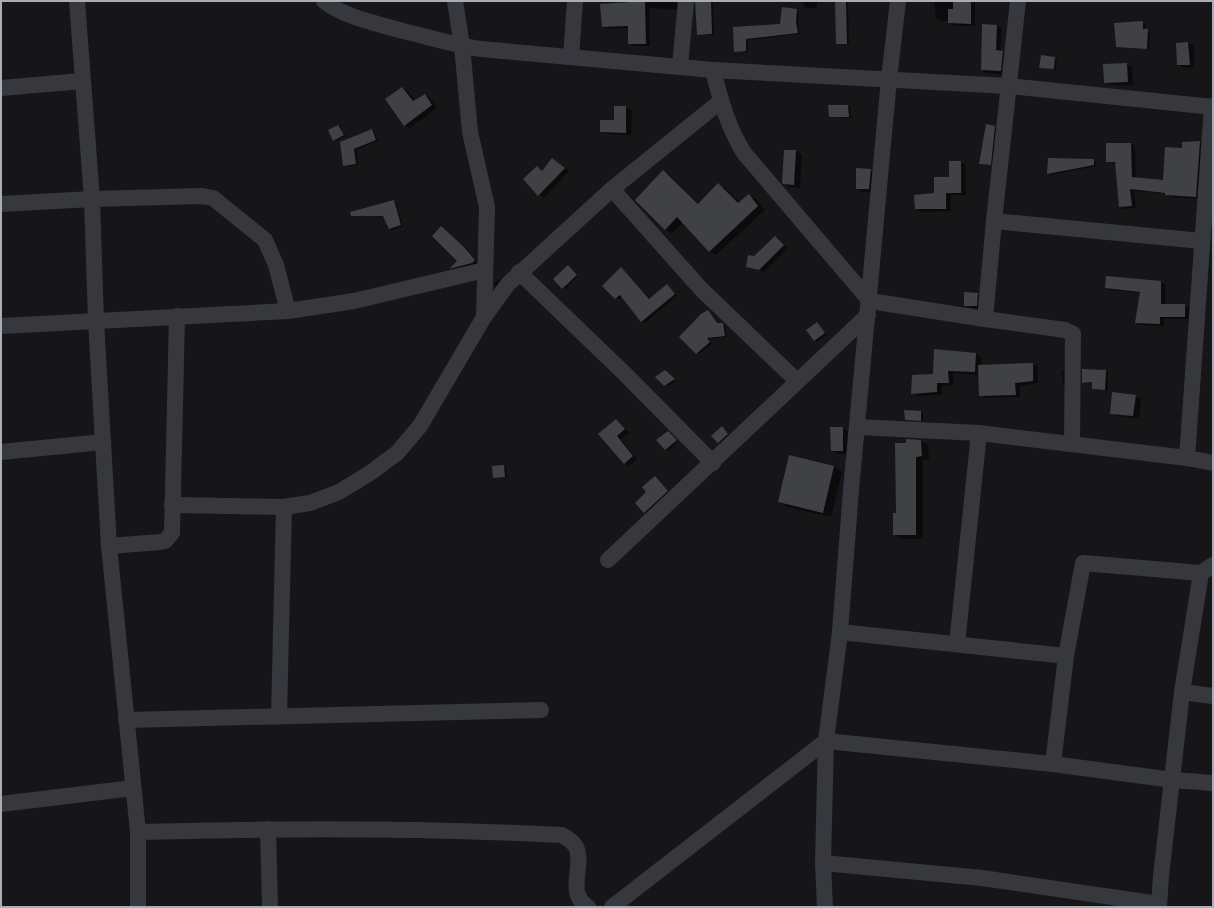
<svg xmlns="http://www.w3.org/2000/svg" width="1214" height="908" font-family="'Titillium Web',sans-serif">
<rect width="100%" height="100%" fill="#161618"/>
<!-- shadow -->
<g fill="#0007">
<path d="M620,1H681L680,10L649,8L650,46H633L629,43V28L607,29L603,27Z"/>
<path d="M696,1L713,2L714,35H698Z"/>
<path d="M804,1H817V8H806L803,6Z"/>
<path d="M836,1H848L849,45L837,43Z"/>
<path d="M934,1H975V26H954L949,21H941L936,18Z"/>
<path d="M796,10L799,11L798,24L800,34L748,40V52L735,51L734,28L781,25Z"/>
<path d="M1143,22L1145,24V30L1150,32L1149,49L1117,47Z"/>
<path d="M983,25L997,26L1002,29L1000,52L1008,54L1005,74L986,73L982,70Z"/>
<path d="M1188,43L1194,46L1195,67L1184,68L1178,65Z"/>
<path d="M1042,56L1057,59L1056,70L1040,67Z"/>
<path d="M1127,64L1132,67L1133,85H1111L1105,82Z"/>
<path d="M402,88L408,91L415,101L425,95L430,98L437,108L410,128L404,125Z"/>
<path d="M848,106L850,107L851,118L830,117Z"/>
<path d="M615,107H626L632,110L631,135L606,134L601,131L615,121Z"/>
<path d="M338,126L346,136L336,141L334,140Z"/>
<path d="M994,127L997,128L993,164L981,165L980,164Z"/>
<path d="M372,130L374,131L378,141L356,150L358,165L347,167L344,165L341,142Z"/>
<path d="M1200,142L1204,144L1200,199L1171,197L1166,194L1134,191L1136,208L1124,209L1120,206L1116,164L1107,161L1131,144L1135,146L1136,178L1164,181L1183,149Z"/>
<path d="M784,151H796L802,155L800,188L790,187L784,184Z"/>
<path d="M552,159L569,171L544,198L539,195L537,167L543,171Z"/>
<path d="M1093,160L1096,162V166L1051,175L1048,173Z"/>
<path d="M960,162L966,165V195H951V211L922,212L916,209L935,194L950,178Z"/>
<path d="M871,170L876,173L875,192H862L857,189Z"/>
<path d="M663,171L670,175L699,204L718,184L726,189L740,203L750,196L757,200L765,210L716,255L709,251L683,222L672,234L665,229Z"/>
<path d="M394,201L396,203L403,226L392,230L389,229L385,217L352,215Z"/>
<path d="M444,229L467,249L477,262L475,264L450,269L458,261Z"/>
<path d="M776,237L788,248L764,272L747,266Z"/>
<path d="M568,266L578,276L565,289L562,288Z"/>
<path d="M623,270L650,299L669,287L677,296L645,323L622,296L619,300L604,286Z"/>
<path d="M504,276L505,277L497,287L495,286V283Z"/>
<path d="M1107,277L1161,282L1166,285L1165,305H1184L1189,307V319H1164V326L1141,325L1136,322L1141,293L1110,290L1106,288Z"/>
<path d="M978,294L983,297L982,309L970,308L965,305Z"/>
<path d="M708,311L718,324L725,326L727,337L708,339L712,344L699,354L697,353Z"/>
<path d="M817,324L827,335L817,342L815,340Z"/>
<path d="M976,354L981,357V366L1032,364L1038,367V383L1020,386V397L986,398L980,395V375L953,373L954,385L942,386V395L918,396L912,393L934,375Z"/>
<path d="M1062,370L1065,371V384H1063Z"/>
<path d="M1106,371L1108,372V390H1095L1093,388V383L1083,382Z"/>
<path d="M668,373L676,381L668,386L665,385Z"/>
<path d="M1135,396L1141,399L1139,419L1116,416L1111,413Z"/>
<path d="M921,412L923,413V421L905,419Z"/>
<path d="M616,420L629,432L621,439L637,459L629,466L625,463L599,434Z"/>
<path d="M722,428L730,435L721,444L713,436Z"/>
<path d="M842,428L848,431V454H837L832,451Z"/>
<path d="M670,433L678,442L668,451L666,449Z"/>
<path d="M921,441L928,445L929,460H923V539H901L894,534L907,444Z"/>
<path d="M504,466L506,468L507,478L494,477Z"/>
<path d="M834,467L842,472L831,517L788,507L779,502Z"/>
<path d="M657,479L669,493L647,513L645,512L647,493Z"/>
</g>
<!-- building -->
<g fill="#404145">
<path d="M645,1L646,44H628V26L602,27L600,4Z"/>
<path d="M695,1H711L712,34L697,35Z"/>
<path d="M835,1H846L847,44H836Z"/>
<path d="M953,1H971V24L948,23V9H953Z"/>
<path d="M782,7L797,9L796,22L798,33L746,39V51L734,52L733,27L780,24Z"/>
<path d="M1143,21V29H1148L1147,49L1116,47L1114,23Z"/>
<path d="M982,24L997,25L996,50L1003,51L1001,71L981,70Z"/>
<path d="M1188,42L1190,65H1177L1176,43Z"/>
<path d="M1041,55L1055,57L1054,69L1039,68Z"/>
<path d="M1127,63L1128,82L1104,83L1103,64Z"/>
<path d="M402,87L413,101L425,94L432,105L404,126L385,99Z"/>
<path d="M828,105H848L849,117H829Z"/>
<path d="M614,106H626V133L600,132V120H614Z"/>
<path d="M986,124L995,126L991,165L979,164Z"/>
<path d="M338,125L344,135L333,141L328,130Z"/>
<path d="M372,129L376,140L354,149L356,164L343,166L340,142Z"/>
<path d="M1200,141L1196,197L1165,195V193L1130,189L1132,206L1119,207L1115,162H1106V143H1131L1132,177L1163,180L1165,147L1182,148V142Z"/>
<path d="M784,150H796L794,185L783,184L782,183Z"/>
<path d="M552,158L565,168L538,196L523,179L537,166L542,171Z"/>
<path d="M1048,158L1094,159V165L1047,174Z"/>
<path d="M949,161H961V193H946V209H915L914,195L934,193V177H949Z"/>
<path d="M856,168L871,169L869,189H856Z"/>
<path d="M663,170L698,204L718,183L738,203L749,194L758,206L709,252L677,217L665,230L635,200Z"/>
<path d="M394,200L401,225L389,229L383,216H351L350,212Z"/>
<path d="M441,226L464,247L475,260L472,263L449,269L457,261L432,236Z"/>
<path d="M775,236L784,245L759,270L746,267L748,255L754,256Z"/>
<path d="M568,265L577,275L562,289L553,279Z"/>
<path d="M621,267L649,299L667,284L675,294L641,322L620,295L615,299L602,286Z"/>
<path d="M1106,276L1161,281V304H1185V317H1160V324L1135,323L1140,292L1105,288Z"/>
<path d="M964,292L978,293L977,306H964Z"/>
<path d="M708,310L717,323H723L725,336L707,338L710,342L696,354L679,337L701,314Z"/>
<path d="M817,322L825,333L814,341L806,330Z"/>
<path d="M934,349L976,353L975,372L948,371L949,383H937V392L911,394L912,375L933,374Z"/>
<path d="M1033,363V381L1015,383L1016,395L979,396L978,365Z"/>
<path d="M1082,369L1106,370L1105,390L1092,389V382L1082,383Z"/>
<path d="M665,370L675,379L664,386L655,377Z"/>
<path d="M1112,392L1136,395L1133,416L1110,414Z"/>
<path d="M904,410L921,411V421L905,420Z"/>
<path d="M616,419L625,429L617,436L633,456L624,464L598,434Z"/>
<path d="M722,426L728,434L718,443L711,436Z"/>
<path d="M830,427H843V451H831Z"/>
<path d="M668,431L677,440L665,450L656,440Z"/>
<path d="M906,439L921,440L922,456L916,457V535H893V513H896L895,443H906Z"/>
<path d="M789,455L834,466L823,513L778,502Z"/>
<path d="M504,465L505,477L493,478L492,466Z"/>
<path d="M655,476L668,491L644,513L635,503L646,492L642,487Z"/>
</g>
<g fill="none" stroke-linecap="round" stroke-linejoin="round">
<!-- street -->
<g stroke="#37383d" stroke-width="16">
<path d="M77,1L92,199L96,321L109,546L138,832V907"/>
<path d="M324,1C343,17 379,24 403,31C429,37 454,45 481,49L713,70L1009,86L1213,107"/>
<path d="M455,1L462,46L470,132L487,207L484,317"/>
<path d="M571,57L575,1"/>
<path d="M680,66L686,1"/>
<path d="M713,70C720,99 728,127 744,153L870,301L985,319L1065,330L1073,334L1072,444"/>
<path d="M1,88L82,81"/>
<path d="M612,189L701,289L797,381"/>
<path d="M1,204L92,199L202,196L213,198L265,240L276,265L288,311"/>
<path d="M994,221L1202,241"/>
<path d="M519,272L624,373L713,463"/>
<path d="M985,319L994,221L1018,1"/>
<path d="M1,326L288,311L354,301L485,270"/>
<path d="M857,427L979,433L1187,458L1213,463"/>
<path d="M1,452L103,442"/>
<path d="M1187,458L1212,106"/>
<path d="M172,505L284,507L310,503L339,492L370,473L397,453L420,426L484,317L508,284L612,189L721,101"/>
<path d="M109,546L160,542L165,541L172,533L177,316"/>
<path d="M608,560L868,315"/>
<path d="M840,632L1066,656"/>
<path d="M957,644L979,433"/>
<path d="M1182,692L1213,696"/>
<path d="M279,716L284,507"/>
<path d="M126,720L541,710"/>
<path d="M1053,764L1066,656L1083,563L1201,573"/>
<path d="M1,804L133,788"/>
<path d="M268,829L270,907"/>
<path d="M138,832C279,828 421,828 562,835C567,838 573,841 576,847C585,866 565,893 588,907"/>
<path d="M823,863L982,878L1159,904"/>
<path d="M612,907L826,741L1053,764L1173,780L1213,783"/>
<path d="M825,907L823,863L826,741L840,632L851,490L889,79L898,1"/>
<path d="M1159,907L1161,876L1182,692L1201,573L1213,565"/>
</g>
</g>
<!-- border -->
<rect width="1214" height="908" fill="none" stroke="#a8adb8" stroke-width="4"/>
</svg>
